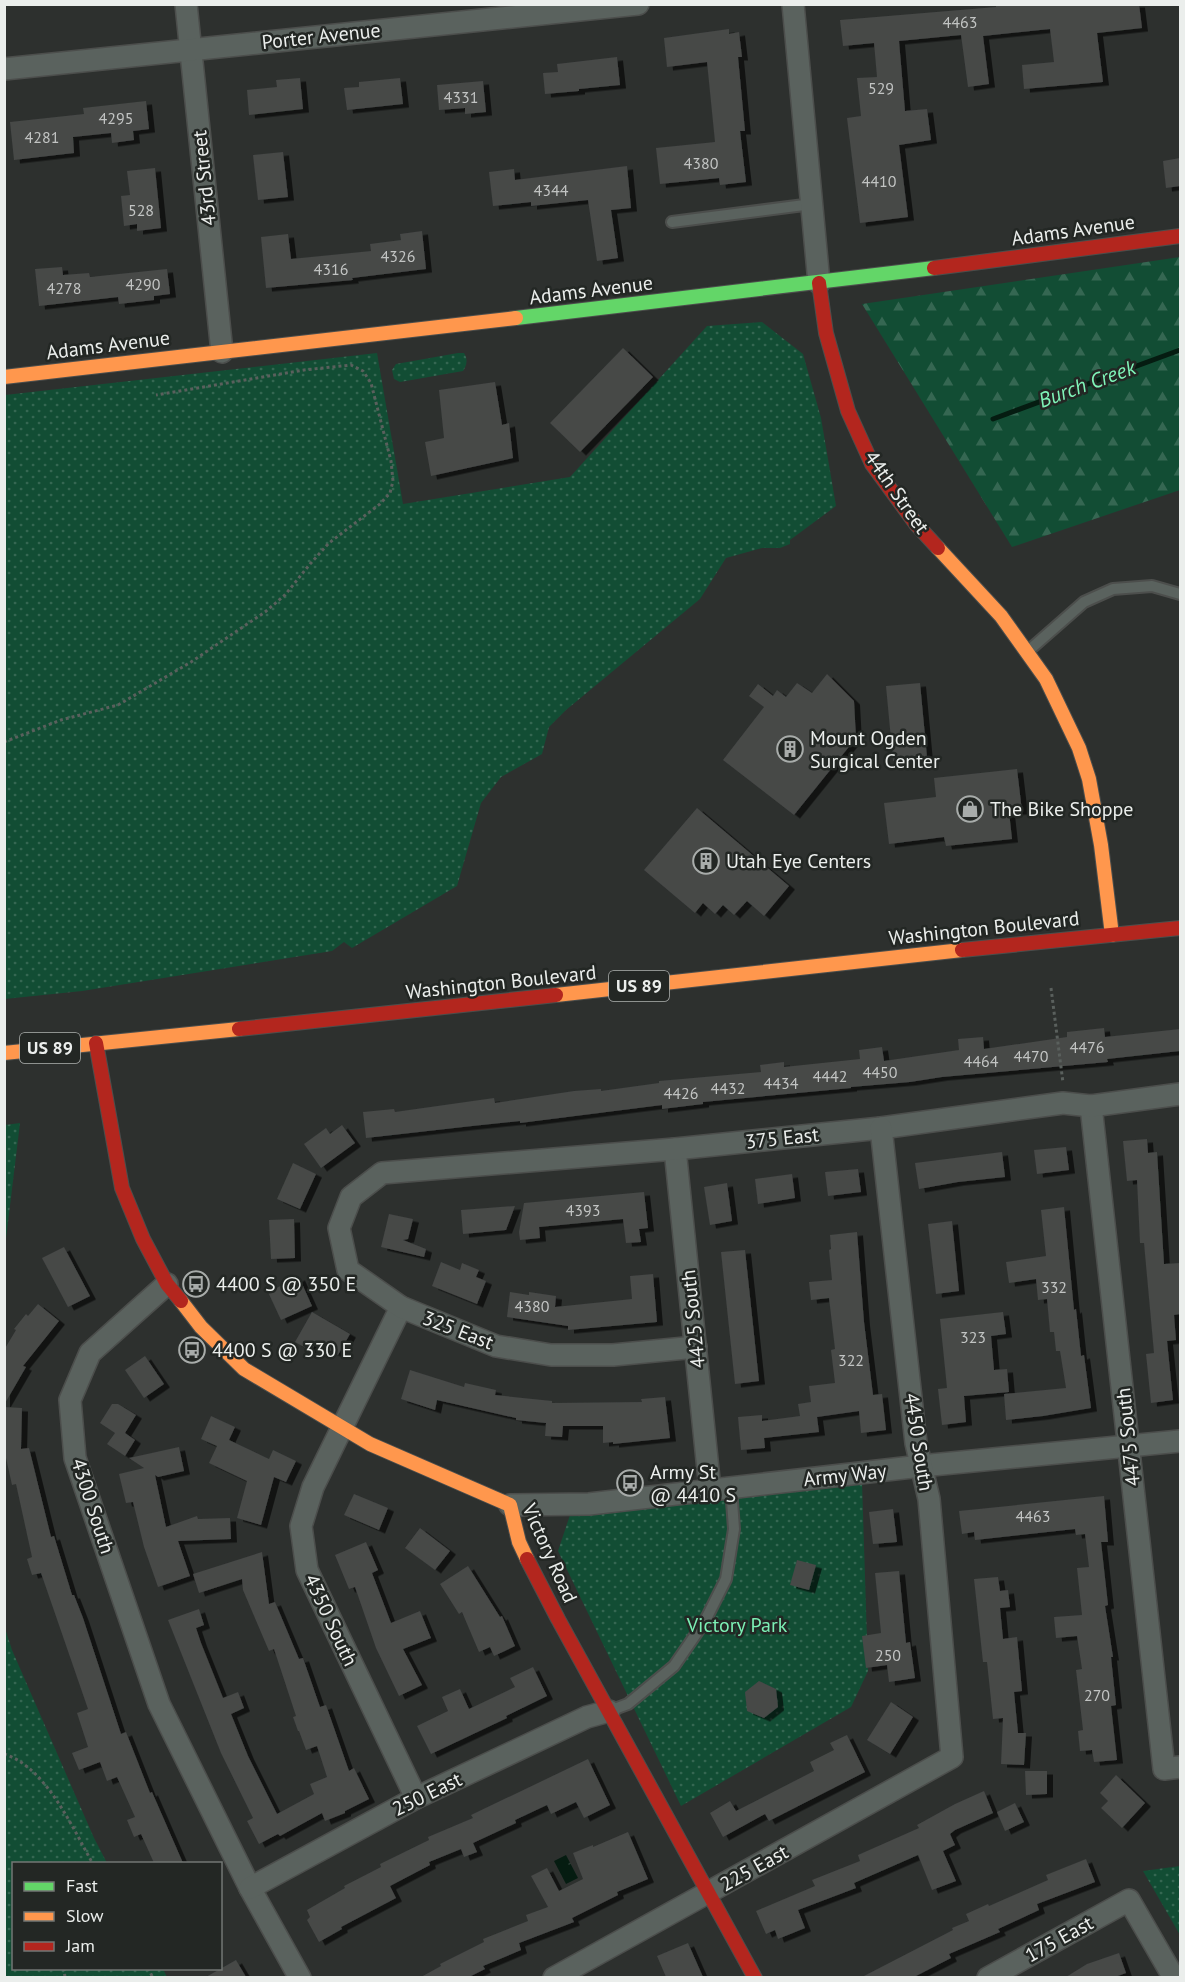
<svg xmlns="http://www.w3.org/2000/svg" width="1185" height="1982" font-family="'PT Sans',sans-serif">
<defs>
<pattern id="grass-dots" width="8" height="8" patternUnits="userSpaceOnUse" patternTransform="scale(1.5)"><rect width="8" height="8" fill="#124d34"/><path d="M2 2h.1M6 6h.1" fill="none" stroke="#356752" stroke-width="1.8" stroke-linecap="round"/></pattern>
<pattern id="forest-firs" width="22" height="20" patternUnits="userSpaceOnUse" patternTransform="scale(1.5)"><rect width="22" height="20" fill="#124d34"/><path d="M5 1l3.5 6h-7zM16 11l3.5 6h-7z" fill="#356752"/></pattern>
<pattern id="water-ripples" width="26" height="14" patternUnits="userSpaceOnUse" patternTransform="scale(1.5)"><rect width="26" height="14" fill="#051c11"/><path d="M2 4q2-2 4 0t4 0M15 11q2-2 4 0t4 0" fill="none" stroke="#2a3d34"/></pattern>
<filter id="shadow"><feDropShadow dx="6" dy="3.5" stdDeviation="0" flood-color="#0009"/></filter>
</defs>
<rect width="100%" height="100%" fill="#2d302e"/>
<!-- grass -->
<g fill="url(#grass-dots)">
<path d="M762,322L803,354L821,418L836,506L790,540V544L780,548H762L726,558L700,599L566,710L549,727L542,754L501,777L481,803L457,886L352,948L344,942L332,951L82,991L5,999V395L377,353L403,504L570,477L707,326Z"/>
<path d="M458,353H464C468,359 467,365 463,371L400,382L394,379L392,370L396,364Z"/>
<path d="M20,1123L5,1247V1125Z"/>
<path d="M862,1482L868,1671L851,1707L681,1806L558,1551L570,1515Z"/>
<path d="M4,1625L12,1650L94,1838L107,1863L14,1864V1968L163,1969L167,1977H5Z"/>
<path d="M1180,1866V1935L1143,1871Z"/>
</g>
<!-- forest -->
<path fill="url(#forest-firs)" d="M1180,257V490L1012,547L862,304Z"/>
<!-- water -->
<path fill="url(#water-ripples)" d="M566,1855L578,1878L566,1884L554,1861Z"/>
<g fill="none" stroke-linecap="round" stroke-linejoin="round">
<!-- stream -->
<path stroke="#051c11" stroke-width="5" d="M993,419L1180,350"/>
</g>
<!-- building -->
<g fill="#464847" filter="url(#shadow)">
<path d="M996,4H1139L1142,28L1097,33L1103,82L1024,89L1022,65L1054,62L1050,29L983,36L989,84L968,87L961,35L899,41L905,111L927,109L931,140L899,145L908,217L860,223L847,118L861,116L857,78L877,77L874,43L843,46L840,20L996,7Z"/>
<path d="M729,29V34L739,32L742,57H738L745,131H740L746,182L720,185L719,178L660,184L656,148L715,142L707,62L667,67L664,38Z"/>
<path d="M617,57L620,85L579,89V91L545,94L543,73L558,72L557,64Z"/>
<path d="M300,78L303,109L249,115L247,90L277,87L276,80Z"/>
<path d="M400,78L403,104L347,110L344,88L359,87V82Z"/>
<path d="M483,81L486,112L465,114V108L439,110L437,85Z"/>
<path d="M146,101L149,129L133,131L134,140L112,143L111,133L73,137L74,153L14,160L10,122L84,114L83,108Z"/>
<path d="M283,152L288,197L258,200L253,155Z"/>
<path d="M1180,158V186L1166,188L1163,161Z"/>
<path d="M627,166L631,208L611,210L618,258L597,261L588,200L531,206V202L493,206L489,172L514,169L515,180Z"/>
<path d="M155,168L161,228L137,231V224L124,226L121,196L130,195L127,171Z"/>
<path d="M422,231L426,269L352,278L353,280L266,288L261,237L288,234L291,259L371,251L370,244L401,240L400,234Z"/>
<path d="M62,267L63,275L89,273L90,277L167,269L170,294L154,296V300L119,304L118,297L39,306L35,269Z"/>
<path d="M623,348L653,377L580,452L550,423Z"/>
<path d="M495,382L502,425L509,423L513,458L431,476L425,442L444,438L439,390Z"/>
<path d="M827,674L854,701L856,738L794,815L723,760L764,707L749,696L758,684L773,696L777,690L786,697L797,683L812,693Z"/>
<path d="M920,683L927,757L893,761L886,686Z"/>
<path d="M1017,769L1022,811L1009,812L1012,839L946,846L944,837L889,844L884,803L936,797L934,778Z"/>
<path d="M697,808L789,886L764,916L747,901L734,915L723,905L715,914L703,903L695,913L644,870Z"/>
<path d="M1104,1028L1105,1037L1180,1029V1051L1107,1059L1108,1062L942,1077L910,1082L851,1087V1088L703,1102V1104L662,1109V1105L520,1123V1121L472,1126L366,1138L363,1112L394,1109L395,1112L494,1098L495,1103L574,1091L601,1089V1091L659,1083V1081L761,1072L760,1065L784,1062V1067L860,1059L859,1050L882,1047L884,1061L959,1050L958,1039L983,1037L984,1049L1067,1037V1032Z"/>
<path d="M342,1125L355,1143L321,1168L304,1144L326,1128L330,1134Z"/>
<path d="M1147,1139L1148,1153L1157,1152L1164,1264L1180,1263V1314L1174,1315L1176,1340L1167,1341L1173,1400L1151,1403L1146,1354L1154,1353L1144,1243H1140L1137,1180L1127,1181L1123,1141Z"/>
<path d="M1066,1147L1069,1170L1037,1174L1034,1150Z"/>
<path d="M1002,1152L1005,1177L958,1182L919,1189L915,1163Z"/>
<path d="M293,1163L316,1174L300,1209L277,1199Z"/>
<path d="M858,1169L861,1192L828,1196L825,1172Z"/>
<path d="M792,1174L795,1198L758,1204L755,1179Z"/>
<path d="M727,1183L732,1221L710,1225L704,1187Z"/>
<path d="M644,1192L648,1228L639,1229L641,1242L626,1243L623,1219L539,1227L540,1238L520,1240L519,1232L524,1203Z"/>
<path d="M515,1206L506,1230L463,1234L461,1210Z"/>
<path d="M1064,1207L1074,1310L1076,1309L1081,1356L1084,1355L1091,1408L1043,1416L1006,1420L1004,1394L1066,1388L1060,1351H1056L1054,1332H1050L1047,1299L1038,1300L1036,1279L1009,1283L1006,1262L1046,1256L1041,1210Z"/>
<path d="M389,1214L413,1219L408,1239L403,1240L426,1249L424,1257L381,1247Z"/>
<path d="M294,1219L295,1258L271,1259L269,1220Z"/>
<path d="M952,1221L959,1291L936,1294L928,1224Z"/>
<path d="M857,1232L864,1322L873,1395L882,1394L886,1430L861,1433L859,1411L817,1417L819,1432L764,1438L765,1448L741,1450L738,1417L762,1415V1421L800,1416L798,1404L811,1402L809,1386L835,1383L831,1350L835,1349L829,1298L811,1300L809,1282L832,1280L829,1250L831,1249L830,1235Z"/>
<path d="M64,1247L90,1296L68,1307L42,1258Z"/>
<path d="M745,1250L759,1381L735,1384L721,1252Z"/>
<path d="M441,1262L460,1270L462,1263L479,1270L476,1277L486,1281L477,1304L432,1286Z"/>
<path d="M653,1274L657,1322L568,1330V1326L507,1317L510,1292L529,1295V1292L556,1296L555,1307L632,1299L630,1276Z"/>
<path d="M299,1277L312,1306L281,1320L268,1292Z"/>
<path d="M38,1304L59,1321L23,1366L26,1367L4,1405V1350L16,1330L14,1329L26,1314L28,1316Z"/>
<path d="M312,1312L350,1334L338,1355L316,1343L311,1351L295,1342Z"/>
<path d="M1003,1312L1006,1334L991,1336L994,1370L1007,1369L1009,1392L964,1396L966,1422L942,1425L938,1389L947,1388L940,1319Z"/>
<path d="M145,1356L164,1384L144,1398L125,1370Z"/>
<path d="M410,1370L464,1387L465,1383L496,1390L495,1395L552,1401V1403L642,1402L641,1399L665,1397L670,1438L613,1444V1442L603,1443V1426H563L562,1437L545,1436L546,1423L516,1420V1418L437,1400L435,1410L401,1399Z"/>
<path d="M112,1404H118L136,1415L125,1433L135,1440L125,1456L107,1444L115,1433L100,1423Z"/>
<path d="M4,1407L22,1408L21,1449L29,1448L51,1537L54,1536L72,1595H74L83,1618L121,1734L126,1732L150,1793L152,1792L183,1863H154L141,1834L134,1837L127,1820L135,1817L117,1777L107,1781L100,1762L79,1770L72,1753L88,1747L77,1713L88,1709L41,1573L32,1575L27,1559L32,1557L16,1484L12,1485L4,1449Z"/>
<path d="M211,1416L235,1427L229,1440L269,1459L273,1450L296,1461L286,1482L274,1477L261,1525L237,1518L247,1481L209,1463L217,1446L201,1439Z"/>
<path d="M179,1447L184,1471L158,1477L155,1475L166,1527L197,1516L198,1519L230,1518L231,1539L178,1541L190,1576L158,1587L144,1547L133,1502L126,1503L119,1474L144,1468L129,1458Z"/>
<path d="M354,1494L388,1508L379,1530L344,1515Z"/>
<path d="M1104,1496L1108,1542H1101L1108,1605L1105,1606L1113,1657H1111L1116,1705L1111,1706L1117,1760L1094,1762L1092,1750L1080,1751L1078,1731L1083,1730L1076,1670L1082,1669L1077,1636L1056,1638L1054,1617L1082,1615L1077,1568L1089,1567L1085,1534L1076,1535L1075,1529L975,1540L974,1532L962,1534L959,1511Z"/>
<path d="M893,1509L897,1542L873,1544L869,1512Z"/>
<path d="M420,1528L450,1551L435,1570L405,1548Z"/>
<path d="M366,1542L378,1570L372,1573L391,1623L420,1611L431,1638L403,1649L422,1685L399,1696L376,1648L355,1587L349,1589L335,1555Z"/>
<path d="M262,1552L269,1604L275,1602L299,1659L303,1658L320,1707L326,1705L349,1771L354,1768L369,1799L345,1811V1813L325,1821L322,1813L280,1836L278,1834L259,1844L247,1821L253,1818L221,1753L168,1620L199,1609L204,1625L196,1628L201,1643L223,1698L238,1692L244,1708L231,1714L248,1756L277,1814L314,1794L310,1784L327,1777L317,1746L306,1750L299,1731H298L293,1717L296,1716L274,1649L269,1651L243,1590L242,1579L199,1593L193,1574Z"/>
<path d="M797,1560L816,1565L809,1590L790,1585Z"/>
<path d="M468,1566L500,1617L502,1616L515,1646L494,1656L490,1647L479,1652L462,1612L459,1614L440,1584Z"/>
<path d="M899,1571L906,1643L910,1642L915,1678L889,1682L887,1665L866,1668L862,1636L881,1633L875,1573Z"/>
<path d="M998,1577L1000,1591L1008,1590L1010,1607L1000,1608L1003,1639L1017,1637L1022,1691L1014,1692L1018,1733H1026L1024,1765L1001,1764L1003,1718L993,1719L987,1662H983L974,1579Z"/>
<path d="M533,1667L547,1696L506,1716L507,1718L431,1754L417,1726L448,1711L442,1697L460,1689L469,1709L515,1687L510,1678Z"/>
<path d="M759,1681L776,1689L778,1707L764,1718L747,1711L745,1692Z"/>
<path d="M891,1702L913,1717L890,1754L867,1740Z"/>
<path d="M847,1735L865,1772L769,1821L765,1814L723,1837L710,1813L730,1801L736,1811L814,1771L810,1762L834,1750L830,1743Z"/>
<path d="M588,1759L610,1805L584,1818L576,1802L551,1814L547,1805L515,1820L516,1823L473,1843L477,1852L464,1857L461,1849L429,1862L430,1865L390,1886L396,1898L341,1927L342,1929L319,1942L307,1920L310,1917L307,1910L345,1888L344,1886L381,1867L380,1864L429,1840L428,1837L473,1818L471,1815Z"/>
<path d="M1025,1771H1047V1794L1026,1795Z"/>
<path d="M1116,1775L1145,1803L1122,1828L1101,1808L1108,1801L1100,1793Z"/>
<path d="M984,1791L993,1813L955,1830L950,1834L955,1845L943,1851L956,1881L932,1890L918,1855L854,1883L856,1888L798,1910L805,1928L778,1939L775,1930L766,1934L756,1911L815,1886L812,1880L860,1861L858,1855L919,1828L917,1825L955,1804Z"/>
<path d="M1015,1803L1024,1822L1005,1831L997,1812Z"/>
<path d="M628,1832L648,1879L617,1892L618,1895L572,1918L574,1922L519,1943L521,1950L483,1966L485,1969L469,1977H421L441,1966L440,1964L484,1942L483,1939L528,1921L526,1915L548,1907L531,1876L547,1868L559,1891L583,1879L573,1853L593,1845V1847Z"/>
<path d="M1086,1859L1095,1882L1037,1904L1039,1910L998,1929L1000,1932L949,1954L951,1958L914,1977H862L953,1930L952,1928L969,1921L966,1914L988,1904L989,1906L1048,1880L1046,1875Z"/>
<path d="M688,1943L703,1977H666L657,1956Z"/>
<path d="M1119,1953L1126,1973L1115,1977H1066L1087,1964Z"/>
<path d="M236,1960L246,1977H206Z"/>
</g>
<g fill="none" stroke-linecap="round" stroke-linejoin="round">
<!-- lane casing -->
<g stroke="#4c4e4c" stroke-width="14">
<g id="lane">
<path d="M672,222L812,204"/>
<path d="M1027,652L1084,602L1113,589L1152,586L1180,594"/>
<path d="M609,1711L628,1704L674,1666L705,1621L726,1579L734,1529L731,1487"/>
</g>
</g>
<!-- street casing -->
<g stroke="#4c4e4c" stroke-width="24">
<g id="street">
<path d="M186,4L222,352"/>
<path d="M793,4L819,283"/>
<path d="M4,69L638,4"/>
<path d="M1091,1106L1164,1769L1180,1767"/>
<path d="M675,1149L710,1489"/>
<path d="M167,1284L90,1353L70,1400L75,1458L159,1704L250,1888L300,1978"/>
<path d="M401,1307L313,1487L301,1526L307,1570L416,1798"/>
<path d="M696,1347L613,1355H551L496,1346L401,1307L348,1270L339,1228L351,1197L382,1173L675,1149L881,1128L1063,1103L1091,1106L1180,1094"/>
<path d="M510,1505L589,1504L921,1466L1180,1441"/>
<path d="M250,1888L416,1798L587,1717L609,1711"/>
<path d="M554,1978L952,1757L929,1499L916,1443L881,1128"/>
<path d="M988,1978L1129,1900L1174,1978"/>
</g>
</g>
<!-- fast casing -->
<g stroke="#4c4e4c" stroke-width="16">
<path id="fast" d="M516,318L934,268"/>
</g>
<!-- slow casing -->
<g stroke="#4c4e4c" stroke-width="16">
<g id="slow">
<path d="M4,377L516,318"/>
<path d="M938,548L1001,616L1046,679L1079,748L1089,779L1101,845L1112,935"/>
<path d="M556,995L962,950"/>
<path d="M4,1053L239,1029"/>
<path d="M181,1301L201,1327L244,1369L370,1444L510,1505L519,1542L527,1559"/>
</g>
</g>
<!-- jam casing -->
<g stroke="#4c4e4c" stroke-width="16">
<g id="jam">
<path d="M934,268L1180,236"/>
<path d="M819,283L826,333L848,411L872,464L916,524L938,548"/>
<path d="M962,950L1180,928"/>
<path d="M239,1029L556,995"/>
<path d="M96,1043L122,1188L143,1239L167,1284L181,1301"/>
<path d="M527,1559L558,1619L755,1978"/>
</g>
</g>
<!-- path -->
<g stroke="#5a605d" stroke-width="3" stroke-dasharray="3 3" stroke-linecap="butt">
<path d="M4,742L61,720L118,705L191,662L265,612L285,595L310,564L329,543L380,504L390,493L393,481L391,461L371,383L363,371L351,365L304,370L156,395"/>
<path d="M1051,988L1063,1083"/>
<path d="M4,1754C46,1767 72,1827 93,1864"/>
<path d="M64,1968L65,1978"/>
<path d="M148,1968L153,1978"/>
</g>
<!-- lane -->
<use href="#lane" stroke="#5a625e" stroke-width="10"/>
<!-- street -->
<use href="#street" stroke="#5a625e" stroke-width="21"/>
<!-- fast -->
<use href="#fast" stroke="#63d668" stroke-width="14"/>
<!-- slow -->
<use href="#slow" stroke="#ff974d" stroke-width="14"/>
<!-- jam -->
<use href="#jam" stroke="#b3261e" stroke-width="14"/>
</g>
<!-- icons -->
<defs>
<g id="building-ring" transform="scale(1.35)"><circle r="9.5" fill="#232724" stroke="#a8acaa" stroke-width="1.5"/><path d="M-4-6H4V6H1V3H-1V6H-4ZM-2.5-4.3h1.7v1.8h-1.7ZM.8-4.3h1.7v1.8H.8ZM-2.5-1h1.7V.8h-1.7ZM.8-1h1.7V.8H.8Z" fill="#a8acaa"/></g>
<g id="shop-ring" transform="scale(1.35)"><circle r="9.5" fill="#232724" stroke="#a8acaa" stroke-width="1.5"/><path d="M-5-2.5h2.3a2.7 3.5 0 0 1 5.4 0H5L5.5 6h-11ZM-1.5-2.5h3a1.5 2.3 0 0 0-3 0Z" fill="#a8acaa"/></g>
<g id="bus-ring" transform="scale(1.35)"><circle r="9.5" fill="#232724" stroke="#a8acaa" stroke-width="1.5"/><path d="M-5-6H5V4H4V6H2V4H-2V6H-4V4H-5ZM-3.5-4V0h7V-4ZM-3.5 1.2v1.5H-2V1.2ZM2 1.2v1.5H3.5V1.2Z" fill="#a8acaa"/></g>
</defs>
<g fill-rule="evenodd">
<use href="#building-ring" x="790" y="749"/>
<use href="#shop-ring" x="970" y="809"/>
<use href="#building-ring" x="706" y="861"/>
<use href="#bus-ring" x="196" y="1284"/>
<use href="#bus-ring" x="192" y="1350"/>
<use href="#bus-ring" x="630" y="1483"/>
</g>
<g text-anchor="middle" stroke-width="5" stroke-linejoin="round" paint-order="stroke">
<!-- number labels -->
<g font-size="16" fill="#c2c4c3">
<text x="960" y="28">4463</text>
<text x="881" y="94">529</text>
<text x="461" y="103">4331</text>
<text x="116" y="124">4295</text>
<text x="42" y="143">4281</text>
<text x="701" y="169">4380</text>
<text x="879" y="187">4410</text>
<text x="551" y="196">4344</text>
<text x="141" y="216">528</text>
<text x="398" y="262">4326</text>
<text x="331" y="275">4316</text>
<text x="143" y="290">4290</text>
<text x="64" y="294">4278</text>
<text x="1087" y="1053">4476</text>
<text x="1031" y="1062">4470</text>
<text x="981" y="1067">4464</text>
<text x="880" y="1078">4450</text>
<text x="830" y="1082">4442</text>
<text x="781" y="1089">4434</text>
<text x="728" y="1094">4432</text>
<text x="681" y="1099">4426</text>
<text x="583" y="1216">4393</text>
<text x="1054" y="1293">332</text>
<text x="532" y="1312">4380</text>
<text x="973" y="1343">323</text>
<text x="851" y="1366">322</text>
<text x="1033" y="1522">4463</text>
<text x="888" y="1661">250</text>
<text x="1097" y="1701">270</text>
</g>
<!-- shield labels -->
<g fill="#232724" stroke="#afb2b0" stroke-width="1.5">
<rect x="609" y="971" width="60" height="30" rx="4.5"/>
<rect x="20" y="1033" width="60" height="30" rx="4.5"/>
</g>
<g font-size="18" font-weight="bold" fill="#ebeeec">
<text x="639" y="992">US 89</text>
<text x="50" y="1054">US 89</text>
</g>
<!-- street labels -->
<g font-size="20" fill="#ebeeec" stroke="#232724">
<text transform="translate(321 36) rotate(-6)" y="7">Porter Avenue</text>
<text transform="translate(204 178) rotate(-96)" y="7">43rd Street</text>
<text transform="translate(1073 230) rotate(-8)" y="7">Adams Avenue</text>
<text transform="translate(591 290) rotate(-7)" y="7">Adams Avenue</text>
<text transform="translate(108 345) rotate(-7)" y="7">Adams Avenue</text>
<text transform="translate(897 492) rotate(55)" y="7">44th Street</text>
<text transform="translate(984 928) rotate(-6)" y="7">Washington Boulevard</text>
<text transform="translate(501 982) rotate(-6)" y="7">Washington Boulevard</text>
<text transform="translate(782 1138) rotate(-6)" y="7">375 East</text>
<text transform="translate(693 1319) rotate(-96)" y="7">4425 South</text>
<text transform="translate(458 1330) rotate(21)" y="7">325 East</text>
<text transform="translate(1128 1437) rotate(-96)" y="7">4475 South</text>
<text transform="translate(919 1442) rotate(81)" y="7">4450 South</text>
<text transform="translate(845 1475) rotate(-6)" y="7">Army Way</text>
<text transform="translate(93 1506) rotate(72)" y="7">4300 South</text>
<text transform="translate(550 1553) rotate(66)" y="7">Victory Road</text>
<text transform="translate(331 1620) rotate(65)" y="7">4350 South</text>
<text transform="translate(427 1794) rotate(-26)" y="7">250 East</text>
<text transform="translate(754 1868) rotate(-29)" y="7">225 East</text>
<text transform="translate(1059 1939) rotate(-29)" y="7">175 East</text>
</g>
<!-- poi labels -->
<g font-size="20" fill="#ebeeec" stroke="#232724" text-anchor="start">
<text x="810" y="745">Mount Ogden<tspan x="810" dy="23">Surgical Center</tspan></text>
<text x="990" y="816">The Bike Shoppe</text>
<text x="726" y="868">Utah Eye Centers</text>
<text x="216" y="1291">4400 S @ 350 E</text>
<text x="212" y="1357">4400 S @ 330 E</text>
<text x="650" y="1479">Army St<tspan x="650" dy="23">@ 4410 S</tspan></text>
</g>
<!-- park labels -->
<g font-size="20" fill="#7cf0b5" stroke="#232724">
<text x="737" y="1632">Victory Park</text>
</g>
<!-- water labels -->
<g font-size="21" font-style="italic" fill="#7ff4b8" stroke="#232724">
<text transform="translate(1087 384) rotate(-20)" y="7">Burch Creek</text>
</g>
</g>
<!-- border -->
<rect width="1185" height="1982" fill="none" stroke="#ebeeec" stroke-width="12"/>
<!-- legend -->
<rect x="12" y="1862" width="210" height="108" fill="#232724" stroke="#737774" stroke-width="1.5"/>
<rect x="24" y="1882" width="30" height="9" fill="#63d668" stroke="#737774" stroke-width="1.5"/>
<text x="66" y="1892" font-size="18" fill="#ebeeec">Fast</text>
<rect x="24" y="1912" width="30" height="9" fill="#ff974d" stroke="#737774" stroke-width="1.5"/>
<text x="66" y="1922" font-size="18" fill="#ebeeec">Slow</text>
<rect x="24" y="1942" width="30" height="9" fill="#b3261e" stroke="#737774" stroke-width="1.5"/>
<text x="66" y="1952" font-size="18" fill="#ebeeec">Jam</text>
</svg>
